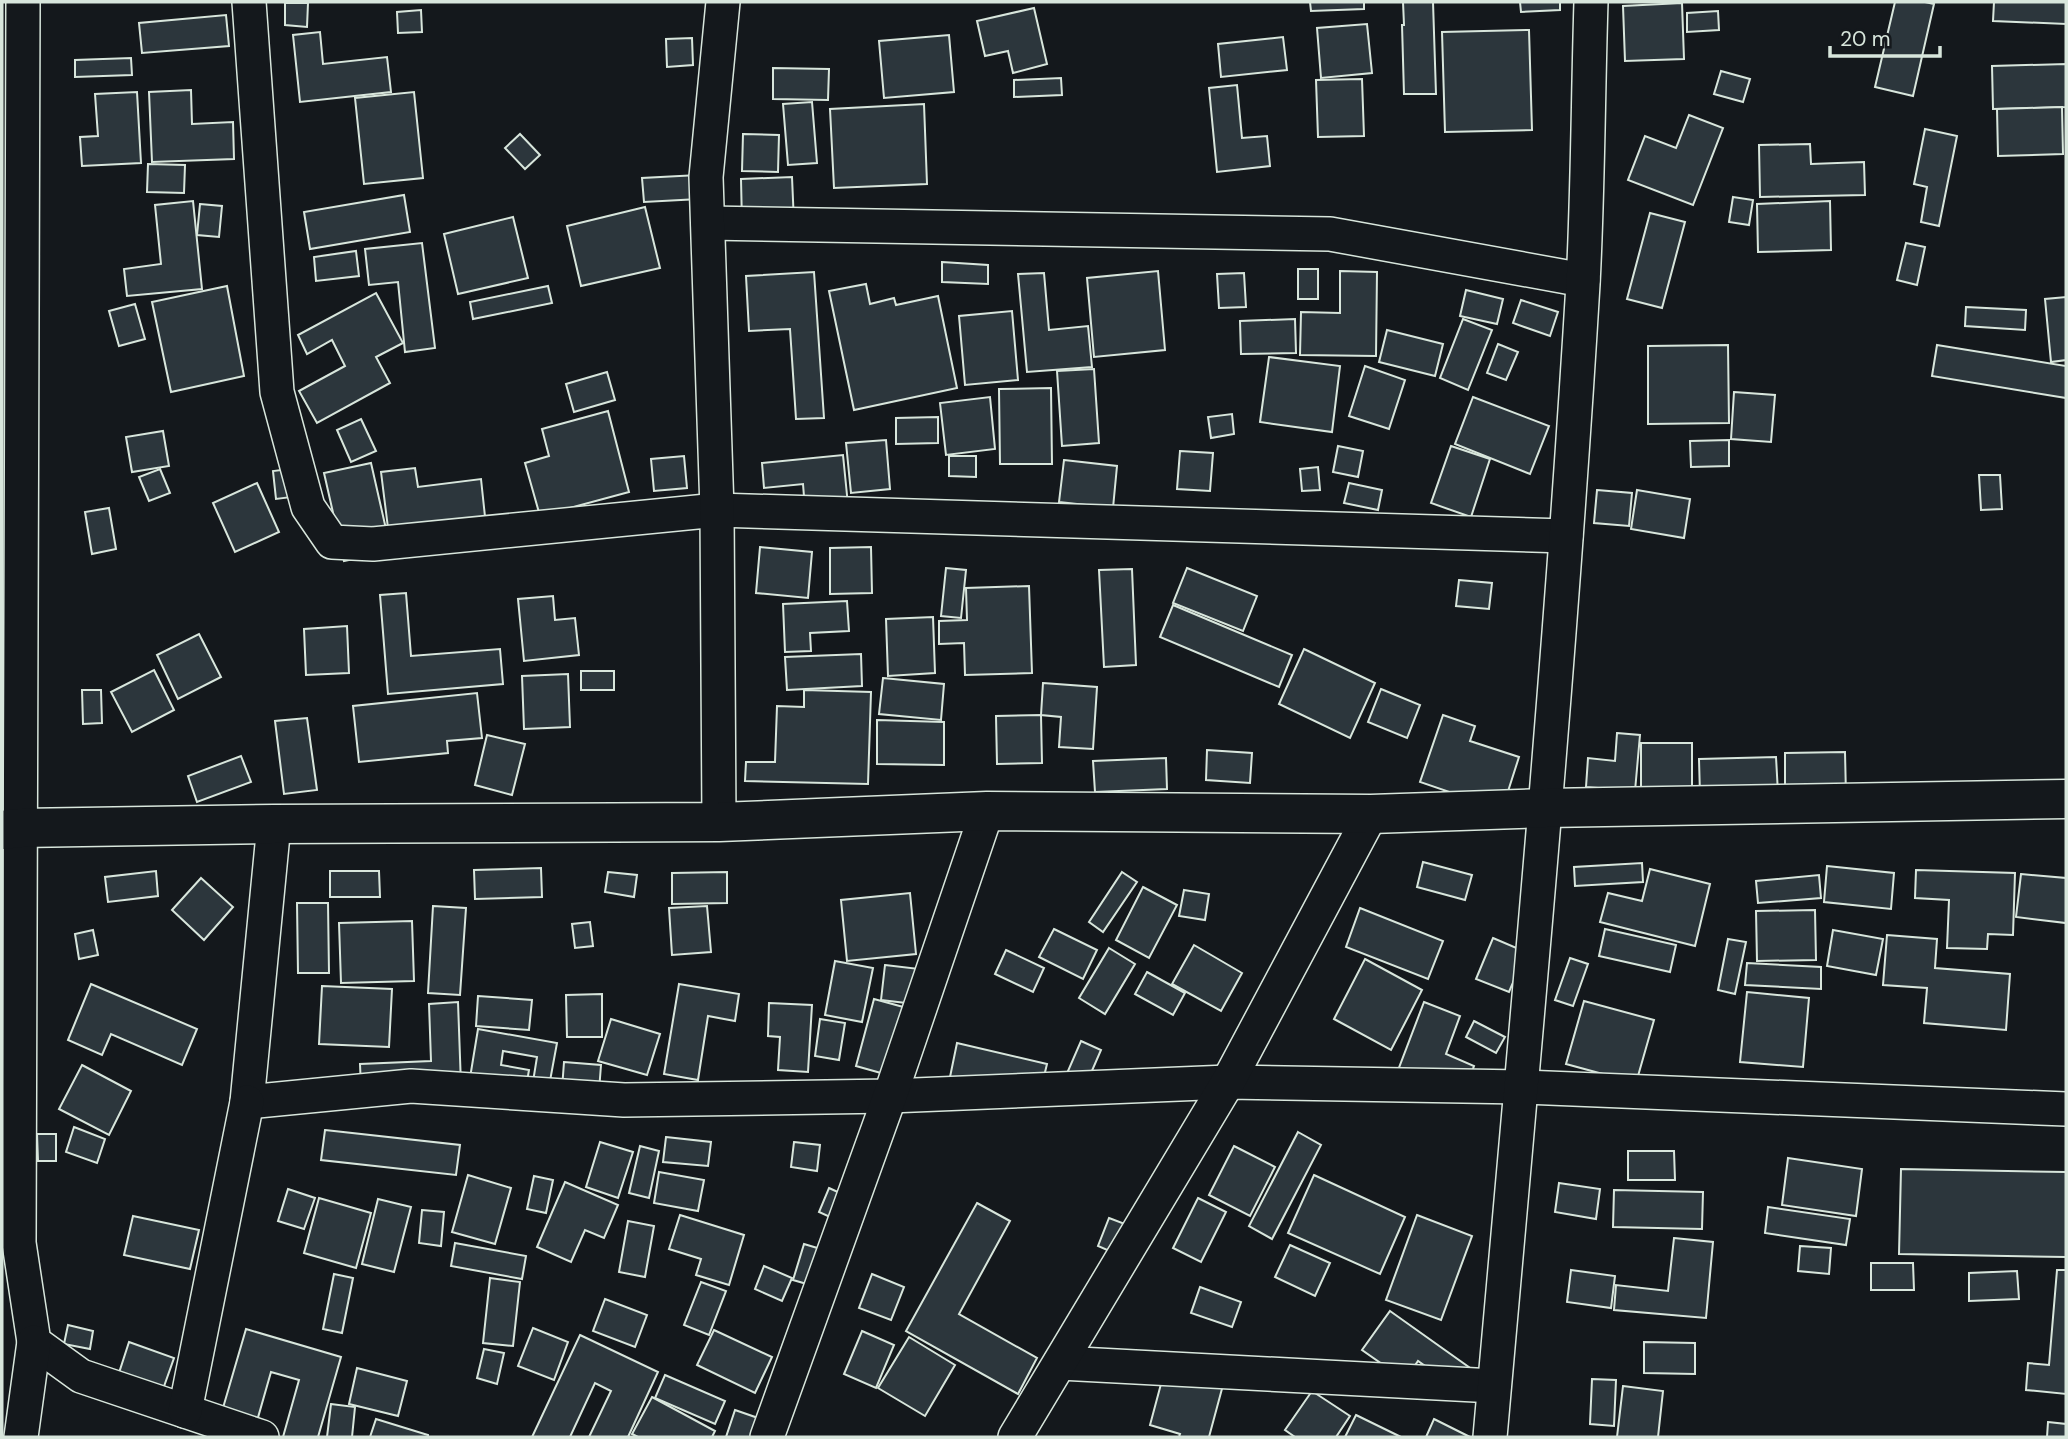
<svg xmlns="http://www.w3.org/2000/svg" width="2068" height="1439" font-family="'DM Sans',sans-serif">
<rect width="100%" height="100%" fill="#14181c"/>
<!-- building -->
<g fill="#2c363c" stroke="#d8e6dc" stroke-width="2">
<path d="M1310,2H1364V9L1311,11Z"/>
<path d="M1403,2H1433L1436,94H1404L1402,25H1404Z"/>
<path d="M1520,2H1560V10L1521,12Z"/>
<path d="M1895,2H1925L1934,4L1913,96L1875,87Z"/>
<path d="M1994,2H2066V24L1993,21Z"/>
<path d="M285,3H308L307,27L285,25Z"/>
<path d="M1682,3L1684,59L1625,61L1623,6Z"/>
<path d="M1034,8L1047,64L1013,73L1008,51L985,56L977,21Z"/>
<path d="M421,10L422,32L398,33L397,12Z"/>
<path d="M1718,11L1719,30L1687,32V13Z"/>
<path d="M226,15L229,46L142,53L139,23Z"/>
<path d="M1367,24L1372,73L1321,78L1317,28Z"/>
<path d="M1529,30L1532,130L1445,132L1442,32Z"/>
<path d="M320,32L323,64L387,57L391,92L300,102L293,35Z"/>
<path d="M949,35L954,92L884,98L879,41Z"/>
<path d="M1283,37L1287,70L1221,77L1218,44Z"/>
<path d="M692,38L693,65L667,67L666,39Z"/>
<path d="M131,58L132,75L75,77V60Z"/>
<path d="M2066,64V107L1993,109L1992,66Z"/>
<path d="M773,68L829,69L828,100L773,99Z"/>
<path d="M1721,71L1750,79L1743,102L1714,94Z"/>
<path d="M1061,78L1062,95L1014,97V80Z"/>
<path d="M1362,79L1364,136L1318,137L1316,80Z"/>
<path d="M1237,85L1242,138L1267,136L1270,166L1217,172L1209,88Z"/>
<path d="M191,90L192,124L233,122L234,159L152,162L149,92Z"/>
<path d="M137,92L141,163L82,166L80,137L98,136L95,94Z"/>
<path d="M414,92L423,178L364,184L355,98Z"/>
<path d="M812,102L817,163L788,165L783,104Z"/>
<path d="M924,104L927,184L834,188L830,109Z"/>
<path d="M2062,107L2063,154L1998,156L1997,109Z"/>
<path d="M1689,115L1723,128L1693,205L1628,180L1645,136L1676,148Z"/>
<path d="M1925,129L1957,136L1939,226L1921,222L1927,187L1914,184Z"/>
<path d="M520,134L540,155L525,169L505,148Z"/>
<path d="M743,134L779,135L778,172L742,171Z"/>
<path d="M1810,144L1811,164L1864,162L1865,195L1760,197L1759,145Z"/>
<path d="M148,164L185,165L184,193L147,192Z"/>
<path d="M698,175L699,199L644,202L642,178Z"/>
<path d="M792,177L794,223L742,224L741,179Z"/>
<path d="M404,195L410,232L310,249L304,212Z"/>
<path d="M1733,197L1753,200L1749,225L1729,222Z"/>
<path d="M193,201L202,289L127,296L124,269L161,264L155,205Z"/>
<path d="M1830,201L1831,250L1758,252L1757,204Z"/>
<path d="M200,204L222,206L219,237L197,235Z"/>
<path d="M645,207L660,268L581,286L567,226Z"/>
<path d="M1650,213L1685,222L1662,308L1627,299Z"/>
<path d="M513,217L528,278L458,294L444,234Z"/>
<path d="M422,243L435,348L405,352L398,282L369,285L365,249Z"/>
<path d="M1906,243L1925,247L1917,285L1897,280Z"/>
<path d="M356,251L359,276L316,281L314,257Z"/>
<path d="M942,262L988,265V284L942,282Z"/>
<rect x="1298" y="269" width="20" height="30"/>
<path d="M1158,271L1165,350L1094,357L1087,278Z"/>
<path d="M1340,271L1377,272L1376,356L1300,355L1301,312L1340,313Z"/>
<path d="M814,272L824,418L796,419L790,329L749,331L746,276Z"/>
<path d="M1044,273L1049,330L1088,326L1092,367L1027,372L1018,274Z"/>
<path d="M1244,273L1246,307L1219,308L1217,274Z"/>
<path d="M866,284L870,304L894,298L896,305L938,296L957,388L854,410L829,291Z"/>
<path d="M227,286L244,376L171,392L152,302Z"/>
<path d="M548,286L552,303L473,319L470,302Z"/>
<path d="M1466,290L1503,299L1497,324L1460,316Z"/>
<path d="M376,293L403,343L376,357L390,383L317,423L299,391L345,366L332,340L307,354L298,335Z"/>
<path d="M2066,297V360L2051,362L2045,299Z"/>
<path d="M1521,300L1558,312L1550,336L1513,323Z"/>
<path d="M135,304L145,339L119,346L109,311Z"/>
<path d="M1966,307L2026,310L2025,330L1965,326Z"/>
<path d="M1012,311L1018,380L965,385L959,316Z"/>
<path d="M1295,319L1296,353L1241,354L1240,321Z"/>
<path d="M1463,319L1492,330L1468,390L1440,378Z"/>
<path d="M1387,330L1443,344L1435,376L1379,362Z"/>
<path d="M1498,344L1518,352L1506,380L1487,373Z"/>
<path d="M1728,345L1729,423L1648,424V346Z"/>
<path d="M1937,345L2066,366V398L1932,376Z"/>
<path d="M1269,357L1340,366L1332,432L1260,422Z"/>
<path d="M1365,366L1405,380L1389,429L1349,416Z"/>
<path d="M1094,369L1099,443L1062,446L1057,371Z"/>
<path d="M607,372L615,400L574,412L566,384Z"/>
<path d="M1051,388L1052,464H1000L999,389Z"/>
<path d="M1734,392L1775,395L1771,442L1731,439Z"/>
<path d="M990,397L995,449L946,455L940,403Z"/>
<path d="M1473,397L1549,426L1530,474L1455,444Z"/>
<path d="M608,411L629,492L540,516L525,463L549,456L542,429Z"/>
<path d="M1232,414L1234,434L1211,438L1208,417Z"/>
<path d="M938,417V443L896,444V418Z"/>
<path d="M361,419L376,451L351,462L337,430Z"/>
<path d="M163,431L169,466L132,472L126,437Z"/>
<path d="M886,440L890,489L851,493L846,443Z"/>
<path d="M1729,440V466L1691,467L1690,441Z"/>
<path d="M1338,446L1363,451L1358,477L1333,472Z"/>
<path d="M1451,446L1490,459L1471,517L1431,503Z"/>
<path d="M1180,451L1213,453L1210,491L1177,489Z"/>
<path d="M843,455L848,505L805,509L803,484L764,488L762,463Z"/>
<path d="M684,456L687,488L654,491L651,459Z"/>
<path d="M949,456H976V477L949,476Z"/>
<path d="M1064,460L1117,466L1113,508L1059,502Z"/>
<path d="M371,463L391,551L344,561L324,473Z"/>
<path d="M1318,467L1320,490L1302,491L1300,469Z"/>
<path d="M415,468L418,487L481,479L486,526L388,528L381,472Z"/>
<path d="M160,469L170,493L149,501L139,477Z"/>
<path d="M289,469L292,497L276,499L273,471Z"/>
<path d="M1979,475H2000L2002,509L1981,510Z"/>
<path d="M257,483L279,532L235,552L213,503Z"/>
<path d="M1349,483L1382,490L1378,510L1344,503Z"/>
<path d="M1597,490L1632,493L1629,526L1594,523Z"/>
<path d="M1637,490L1690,499L1684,538L1631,529Z"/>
<path d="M109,508L116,549L92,554L85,512Z"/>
<path d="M760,547L812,552L808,598L756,593Z"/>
<path d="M871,547L872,593L830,594V548Z"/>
<path d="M946,568L966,570L961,618L941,616Z"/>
<path d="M1187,568L1257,596L1243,631L1173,603Z"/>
<path d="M1132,569L1136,665L1104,667L1099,570Z"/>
<path d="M1459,580L1492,583L1489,609L1456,606Z"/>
<path d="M1029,586L1032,673L965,675L964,643L939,644V621L967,620L966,588Z"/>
<path d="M406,593L411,656L500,649L503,684L388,694L380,595Z"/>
<path d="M553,596L555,620L575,618L579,655L524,661L518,599Z"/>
<path d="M847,601L849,631L810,633L811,651L785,652L783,604Z"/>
<path d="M1173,605L1292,655L1279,687L1160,637Z"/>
<path d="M933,617L935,673L888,676L886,619Z"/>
<path d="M347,626L349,673L306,675L304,629Z"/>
<path d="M199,634L221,677L178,699L157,655Z"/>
<path d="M1304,649L1375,683L1350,738L1279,704Z"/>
<path d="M861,654L862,686L787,690L785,657Z"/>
<path d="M154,670L174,710L132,732L111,692Z"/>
<rect x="581" y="671" width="33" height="19"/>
<path d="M568,674L570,727L524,729L522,676Z"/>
<path d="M883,678L944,684L941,720L879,714Z"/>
<path d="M1043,683L1097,687L1093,749L1059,747L1061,717L1041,715Z"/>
<path d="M1381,689L1420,705L1407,738L1368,722Z"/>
<path d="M82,690H101L102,723L83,724Z"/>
<path d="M804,690L871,692L868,784L745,781L746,762H775L777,706L804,707Z"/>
<path d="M477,693L482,738L447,741L448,753L359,762L353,706Z"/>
<path d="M1041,715L1042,763L997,764L996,716Z"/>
<path d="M1443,715L1475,726L1470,741L1519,757L1502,810L1420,782Z"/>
<path d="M307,718L317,790L284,794L275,721Z"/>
<path d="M877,720L944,722V765L877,764Z"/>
<path d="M1617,733L1640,735L1635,791L1586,787L1588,758L1615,761Z"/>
<path d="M487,735L525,744L512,795L475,785Z"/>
<rect x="1641" y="743" width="51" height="56"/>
<path d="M1207,750L1252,753L1250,783L1206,780Z"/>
<path d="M1845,752L1846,796H1785V753Z"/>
<path d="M241,756L251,782L197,802L188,776Z"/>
<path d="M1776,757L1778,793L1700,795L1699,759Z"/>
<path d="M1166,758L1167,789L1095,792L1093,761Z"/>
<path d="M1423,862L1472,875L1465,900L1417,887Z"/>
<path d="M1642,863L1643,882L1575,886L1574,867Z"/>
<path d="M1827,866L1894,873L1891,909L1824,902Z"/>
<path d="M541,868L542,897L475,899L474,870Z"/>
<path d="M1650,869L1710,884L1695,946L1600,922L1608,893L1642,901Z"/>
<path d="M1916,870L2015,873L2013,935L1988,934L1987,949L1947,948L1949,900L1915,898Z"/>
<path d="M156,871L158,896L108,902L105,877Z"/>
<path d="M330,871H379L380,897H330Z"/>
<path d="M608,872L637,875L634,897L605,892Z"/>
<path d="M727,872V903L672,904V873Z"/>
<path d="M1122,872L1137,882L1103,932L1089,922Z"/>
<path d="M2021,874L2066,878V923L2016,917Z"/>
<path d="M1819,875L1821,898L1758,903L1756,881Z"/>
<path d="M201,878L233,907L204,940L172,910Z"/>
<path d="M1143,887L1177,905L1149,958L1116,940Z"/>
<path d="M1184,890L1209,894L1205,920L1179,916Z"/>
<path d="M910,893L916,954L847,961L841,900Z"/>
<path d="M297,903H328L329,973H298Z"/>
<path d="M433,906L466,908L460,995L428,993Z"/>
<path d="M707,906L711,952L672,955L669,908Z"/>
<path d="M1360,908L1443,941L1428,979L1346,947Z"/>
<path d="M1815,910L1816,960L1757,961L1756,911Z"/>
<path d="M412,921L414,981L341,983L339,923Z"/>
<path d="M590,922L593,946L575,948L572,924Z"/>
<path d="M1054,929L1097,950L1083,979L1039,957Z"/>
<path d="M1605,929L1676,945L1670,972L1599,956Z"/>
<path d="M93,930L98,955L79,959L75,934Z"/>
<path d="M1833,930L1883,939L1876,975L1827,966Z"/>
<path d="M1887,935L1937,939L1935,968L2010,974L2006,1030L1924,1023L1927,988L1883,985Z"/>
<path d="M1493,938L1526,952L1509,992L1476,979Z"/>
<path d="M1728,939L1746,942L1735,994L1718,990Z"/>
<path d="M1194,945L1242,973L1221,1011L1172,984Z"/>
<path d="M1109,948L1135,964L1105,1014L1079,998Z"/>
<path d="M1006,950L1044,968L1033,992L995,974Z"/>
<path d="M1570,958L1588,964L1573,1006L1555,1000Z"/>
<path d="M1365,959L1422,990L1391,1050L1334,1019Z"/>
<path d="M835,961L873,968L862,1022L825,1015Z"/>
<path d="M1747,963L1821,967V989L1745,985Z"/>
<path d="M885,965L928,970L923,1005L881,1000Z"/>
<path d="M1147,972L1185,993L1173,1015L1135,994Z"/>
<path d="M91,984L197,1029L182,1065L111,1034L102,1055L68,1040Z"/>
<path d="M679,984L739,994L735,1021L708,1016L698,1080L664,1074Z"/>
<path d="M322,986L392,989L389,1047L319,1044Z"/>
<path d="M1747,992L1809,998L1803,1067L1740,1062Z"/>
<path d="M602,994V1037H567L566,995Z"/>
<path d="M478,996L532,1000L529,1030L476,1026Z"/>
<path d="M874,999L907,1008L888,1075L856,1066Z"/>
<path d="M1584,1001L1654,1020L1636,1083L1566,1064Z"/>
<path d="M458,1002L461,1085L361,1088L360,1064L431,1061L429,1004Z"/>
<path d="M1424,1002L1460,1016L1446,1054L1474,1066L1462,1098L1397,1073Z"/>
<path d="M769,1003L812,1005L808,1072L778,1070L780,1037L768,1036Z"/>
<path d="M611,1019L660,1034L647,1075L598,1061Z"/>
<path d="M820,1019L845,1023L839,1060L815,1056Z"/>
<path d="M1474,1021L1505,1037L1496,1053L1466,1037Z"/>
<path d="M478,1029L557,1043L547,1097L531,1094L537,1057L503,1051L501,1065L529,1070L525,1093L469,1084Z"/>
<path d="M1081,1041L1101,1050L1078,1103L1058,1094Z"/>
<path d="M957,1043L1047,1064L1039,1097L950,1077Z"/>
<path d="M564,1062L601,1065L599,1091L562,1089Z"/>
<path d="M82,1065L131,1091L109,1135L59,1109Z"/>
<path d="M74,1127L105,1139L97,1163L66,1152Z"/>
<path d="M325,1130L460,1145L456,1175L321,1160Z"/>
<path d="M1298,1132L1321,1145L1272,1239L1249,1226Z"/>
<path d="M37,1134H56V1161H38Z"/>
<path d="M666,1137L711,1142L708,1166L663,1162Z"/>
<path d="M600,1142L633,1152L618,1198L586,1187Z"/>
<path d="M794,1142L820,1145L817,1171L791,1167Z"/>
<path d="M640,1146L659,1151L649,1198L629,1193Z"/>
<path d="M1234,1146L1275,1167L1250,1216L1209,1195Z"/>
<path d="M1628,1151H1674L1675,1180H1628Z"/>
<path d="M1788,1158L1862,1169L1856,1216L1782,1205Z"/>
<path d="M1901,1169L2066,1172V1257L1899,1254Z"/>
<path d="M659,1172L704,1180L698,1211L654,1203Z"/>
<path d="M468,1175L511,1188L495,1244L452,1232Z"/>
<path d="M1314,1175L1405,1217L1380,1274L1288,1233Z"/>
<path d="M534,1176L553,1180L546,1213L527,1209Z"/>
<path d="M565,1182L618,1205L604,1238L585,1230L571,1262L537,1247Z"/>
<path d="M1559,1183L1600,1189L1596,1219L1555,1212Z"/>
<path d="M829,1188L851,1198L841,1222L819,1212Z"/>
<path d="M288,1189L315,1198L304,1229L278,1221Z"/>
<path d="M1614,1190L1703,1192L1702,1229L1613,1227Z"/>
<path d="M319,1198L371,1213L356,1268L304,1253Z"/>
<path d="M1198,1198L1226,1212L1201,1262L1173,1248Z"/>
<path d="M378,1199L411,1207L394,1272L362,1264Z"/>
<path d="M977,1203L1010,1221L959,1314L1037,1358L1018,1394L906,1331Z"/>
<path d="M1768,1207L1850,1219L1846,1245L1765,1233Z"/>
<path d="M422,1210L444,1212L441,1246L419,1243Z"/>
<path d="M680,1215L744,1235L729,1285L696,1275L701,1259L669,1249Z"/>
<path d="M1417,1215L1472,1236L1441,1320L1386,1300Z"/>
<path d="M133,1216L199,1230L190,1269L124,1255Z"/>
<path d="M1109,1218L1125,1224L1114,1253L1098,1246Z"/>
<path d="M628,1221L654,1226L645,1277L619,1272Z"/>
<path d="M1674,1238L1713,1242L1706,1318L1614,1310L1616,1285L1668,1291Z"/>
<path d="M455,1243L526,1256L522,1279L451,1266Z"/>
<path d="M804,1244L834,1253L824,1289L793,1280Z"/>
<path d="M1290,1245L1330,1263L1315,1296L1275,1277Z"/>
<path d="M1800,1246L1831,1248L1829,1274L1798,1271Z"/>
<path d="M1871,1263H1913L1914,1290H1871Z"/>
<path d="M764,1266L792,1278L782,1301L755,1289Z"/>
<path d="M1571,1270L1615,1276L1611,1308L1567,1302Z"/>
<path d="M2057,1270H2066V1394L2026,1390L2028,1363L2049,1365Z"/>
<path d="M2017,1271L2019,1299L1969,1301V1273Z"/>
<path d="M334,1274L353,1278L342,1333L323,1329Z"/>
<path d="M872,1274L904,1287L891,1320L859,1308Z"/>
<path d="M490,1278L520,1282L513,1346L483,1343Z"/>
<path d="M701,1282L726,1291L709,1335L684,1325Z"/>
<path d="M1200,1287L1241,1302L1232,1327L1191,1313Z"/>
<path d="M605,1299L647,1315L635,1347L593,1331Z"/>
<path d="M1390,1311L1480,1375L1466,1395L1418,1361L1405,1380L1362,1350Z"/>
<path d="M68,1325L93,1331L90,1349L64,1344Z"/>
<path d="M533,1328L568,1342L554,1380L518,1366Z"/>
<path d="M246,1329L341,1357L318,1437H283L299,1380L271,1372L253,1435L218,1425Z"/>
<path d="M714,1330L772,1357L755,1393L697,1365Z"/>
<path d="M862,1331L894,1345L876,1388L844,1374Z"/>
<path d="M580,1335L658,1372L628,1437H589L611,1391L595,1383L570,1437H532Z"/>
<path d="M909,1337L955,1365L925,1416L878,1388Z"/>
<path d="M129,1342L174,1358L162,1392L118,1376Z"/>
<path d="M1644,1342L1695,1343V1374L1644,1373Z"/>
<path d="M484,1349L504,1353L497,1384L477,1378Z"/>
<path d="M357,1368L407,1381L398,1416L349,1404Z"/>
<path d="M1165,1369L1223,1385L1209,1437H1179L1180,1434L1150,1425Z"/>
<path d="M665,1375L725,1401L715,1424L655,1398Z"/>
<path d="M1592,1379L1616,1380L1614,1426L1590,1424Z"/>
<path d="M1623,1386L1663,1391L1658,1437H1617Z"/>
<path d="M1312,1391L1350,1416L1336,1437H1295L1285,1430Z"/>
<path d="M652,1397L715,1431L712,1437H638L632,1434Z"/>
<path d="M331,1404L355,1407L352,1437H327Z"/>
<path d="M735,1410L758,1418L752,1437H726Z"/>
<path d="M1356,1415L1401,1437H1345Z"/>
<path d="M376,1419L428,1435V1437H370Z"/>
<path d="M1434,1419L1470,1437H1426Z"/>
<path d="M2048,1422L2066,1424V1437H2047Z"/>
</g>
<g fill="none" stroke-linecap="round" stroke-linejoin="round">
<!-- minor casing -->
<g stroke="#d8e6dc" stroke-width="36">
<g id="minor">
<path d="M23,2L19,1243L34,1342L81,1376L262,1437"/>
<path d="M249,2L277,392L308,507L332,542L373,544L717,510L1566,536"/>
<path d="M708,223L1330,234L1583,280"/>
<path d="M719,822L717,510L706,177L723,2"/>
<path d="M274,824L247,1102L411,1086L624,1100L890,1096L1228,1082L1522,1087L2066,1109"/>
<path d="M1060,1363L1494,1386"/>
<path d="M185,1411L247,1102"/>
<path d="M21,1437L34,1342"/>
<path d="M767,1437L890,1096L987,811"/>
<path d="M1015,1437L1228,1082L1371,814"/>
<path d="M1490,1437C1524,1053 1560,669 1583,284C1588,190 1588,96 1591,2"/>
</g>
</g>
<!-- tertiary casing -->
<g stroke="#d8e6dc" stroke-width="41">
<path id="tertiary" d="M2,830L20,828L274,824L719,822L987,811L1371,814L1546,808L2066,799"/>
</g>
<!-- minor -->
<use href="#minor" stroke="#14181c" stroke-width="33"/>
<!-- tertiary -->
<use href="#tertiary" stroke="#14181c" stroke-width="38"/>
</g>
<!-- border -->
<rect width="2068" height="1439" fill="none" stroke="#d8e6dc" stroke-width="7"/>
<!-- scale -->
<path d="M1830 46v10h110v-10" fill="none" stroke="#d8e6dc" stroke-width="3.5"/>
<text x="1840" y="46" font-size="21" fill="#d8e6dc" stroke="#14181c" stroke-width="5" paint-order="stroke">20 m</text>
</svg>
